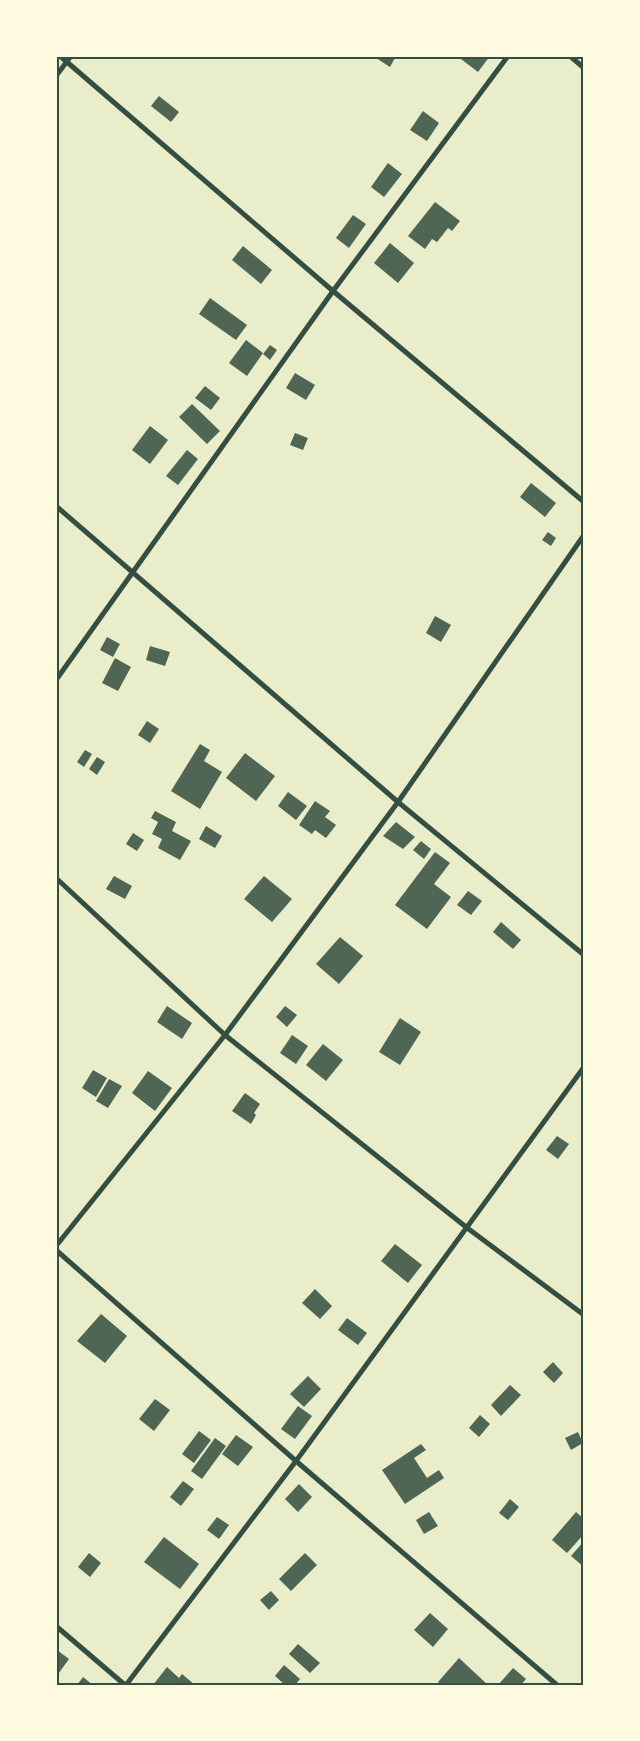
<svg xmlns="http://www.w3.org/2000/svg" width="640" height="1741" font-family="'Titillium Web',sans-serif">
<rect width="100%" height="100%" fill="#e9edc9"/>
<!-- building -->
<g fill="#4f6655">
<path d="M373,56H396L390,67Z"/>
<path d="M457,56H490L478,72Z"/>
<path d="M159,96L179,112L171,122L151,106Z"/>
<path d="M423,111L439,123L427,141L410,130Z"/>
<path d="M388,163L402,174L384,197L371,187Z"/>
<path d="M435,202L460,221L452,231L448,228L437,242L432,239L425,249L408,236Z"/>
<path d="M353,215L366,224L349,248L336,238Z"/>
<path d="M390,243L414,263L398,283L374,263Z"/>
<path d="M243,246L272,270L261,284L232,260Z"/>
<path d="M210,298L247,325L236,340L199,314Z"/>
<path d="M246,340L263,353L247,376L229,363Z"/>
<path d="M270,345L277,350L270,360L263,354Z"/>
<path d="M295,373L315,385L306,400L286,388Z"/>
<path d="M205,386L220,398L211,410L195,398Z"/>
<path d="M192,404L220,431L207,444L179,417Z"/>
<path d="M150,426L168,440L150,464L132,450Z"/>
<path d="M295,433L308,438L303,450L290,445Z"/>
<path d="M187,450L198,459L178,485L166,476Z"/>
<path d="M531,483L556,503L545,517L520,497Z"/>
<path d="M548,532L556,538L551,546L542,540Z"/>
<path d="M435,616L451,625L441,642L426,633Z"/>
<path d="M107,637L120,644L113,657L100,650Z"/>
<path d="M150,646L170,652L165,666L146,660Z"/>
<path d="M115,658L131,667L118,691L102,683Z"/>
<path d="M147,721L159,729L150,743L138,735Z"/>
<path d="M200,744L210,750L204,761L222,772L200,809L171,791Z"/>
<path d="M85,750L92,754L84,767L77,762Z"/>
<path d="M245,753L275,776L256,801L226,778Z"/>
<path d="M97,757L105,762L97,775L89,769Z"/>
<path d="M288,792L307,806L296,820L278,806Z"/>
<path d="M315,801L330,811L325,817L336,825L326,838L315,830L312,834L299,825Z"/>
<path d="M155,811L176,822L172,831L191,841L180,860L158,848L162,839L152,834L158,822L151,818Z"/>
<path d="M396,822L415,837L403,849L383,836Z"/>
<path d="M206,826L222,836L215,848L199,839Z"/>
<path d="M133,833L144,840L137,851L126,844Z"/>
<path d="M421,841L431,849L424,859L413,850Z"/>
<path d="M435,852L450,863L434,884L451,897L427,929L395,905Z"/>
<path d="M114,876L132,886L125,899L106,889Z"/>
<path d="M264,876L292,899L272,922L244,899Z"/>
<path d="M468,891L482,901L471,915L457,905Z"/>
<path d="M501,922L521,940L513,949L493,932Z"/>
<path d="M340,937L363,956L339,984L316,964Z"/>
<path d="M167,1006L192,1023L182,1039L157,1022Z"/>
<path d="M285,1006L297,1015L287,1027L276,1017Z"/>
<path d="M400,1018L421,1032L400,1065L379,1052Z"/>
<path d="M292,1035L308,1046L296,1064L280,1053Z"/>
<path d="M323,1044L343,1060L326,1081L306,1065Z"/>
<path d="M93,1070L107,1078L96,1097L82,1088Z"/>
<path d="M148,1071L172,1088L155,1111L132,1093Z"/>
<path d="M109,1079L122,1086L108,1108L96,1101Z"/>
<path d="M245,1093L260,1104L254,1113L256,1115L251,1124L232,1111Z"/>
<path d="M557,1136L569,1144L558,1159L546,1150Z"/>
<path d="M395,1244L422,1265L408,1283L381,1261Z"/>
<path d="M315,1289L332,1306L320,1319L302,1303Z"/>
<path d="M101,1314L127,1336L105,1363L77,1341Z"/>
<path d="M347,1318L367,1333L358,1345L338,1330Z"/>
<path d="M553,1362L563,1373L554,1383L543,1372Z"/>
<path d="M308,1376L321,1389L304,1407L290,1394Z"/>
<path d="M510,1385L521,1395L501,1416L491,1405Z"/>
<path d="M155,1399L170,1410L154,1431L139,1419Z"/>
<path d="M298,1406L312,1416L295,1439L281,1429Z"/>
<path d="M480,1415L490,1424L479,1437L469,1428Z"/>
<path d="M199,1431L211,1440L194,1463L182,1454Z"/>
<path d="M578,1432L583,1443L571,1450L565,1438Z"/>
<path d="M236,1435L253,1447L238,1466L222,1454Z"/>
<path d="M215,1438L226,1446L202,1479L191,1471Z"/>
<path d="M421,1444L426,1450L414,1458L427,1478L439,1470L444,1478L405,1504L382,1470Z"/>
<path d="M183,1481L194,1489L181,1506L170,1497Z"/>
<path d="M299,1484L312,1497L298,1512L285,1499Z"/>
<path d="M510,1499L519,1507L508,1520L499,1513Z"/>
<path d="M429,1512L438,1526L424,1534L416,1520Z"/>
<path d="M576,1512L584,1519V1534L567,1553L552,1540Z"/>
<path d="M217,1517L229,1525L219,1539L207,1530Z"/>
<path d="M164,1537L199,1564L180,1589L144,1562Z"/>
<path d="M584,1541V1567L571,1556Z"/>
<path d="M89,1553L101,1563L90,1577L78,1567Z"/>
<path d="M305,1553L317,1565L291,1591L279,1579Z"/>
<path d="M271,1591L279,1600L269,1610L260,1600Z"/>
<path d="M430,1613L448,1629L433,1647L414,1630Z"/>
<path d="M298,1644L320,1663L310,1673L289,1654Z"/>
<path d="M57,1650L69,1659L56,1677V1652Z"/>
<path d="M459,1658L488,1685H441L438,1682Z"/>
<path d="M284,1665L300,1679L295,1685H285L275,1676Z"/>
<path d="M167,1667L179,1678L182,1674L195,1685H153Z"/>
<path d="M513,1668L526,1679L521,1685H498Z"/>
<path d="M83,1677L93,1685H77Z"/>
</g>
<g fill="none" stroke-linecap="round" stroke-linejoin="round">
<!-- minor -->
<g stroke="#344e41" stroke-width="5">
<path d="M60,56L333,291L584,502"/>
<path d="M570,56L584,68"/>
<path d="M56,76L71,56"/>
<path d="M56,506L398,802L584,955"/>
<path d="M56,680L333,291L508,56"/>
<path d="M56,878L225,1035L466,1227L584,1315"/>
<path d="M56,1246L225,1035L398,802L584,535"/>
<path d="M56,1250L296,1461L557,1685"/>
<path d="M56,1626L125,1685"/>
<path d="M126,1685L296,1461L584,1067"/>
</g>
</g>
<!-- border -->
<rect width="640" height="1741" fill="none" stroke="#fefae0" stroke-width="115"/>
<rect x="58" y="58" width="524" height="1626" fill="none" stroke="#344e41" stroke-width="2"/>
</svg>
